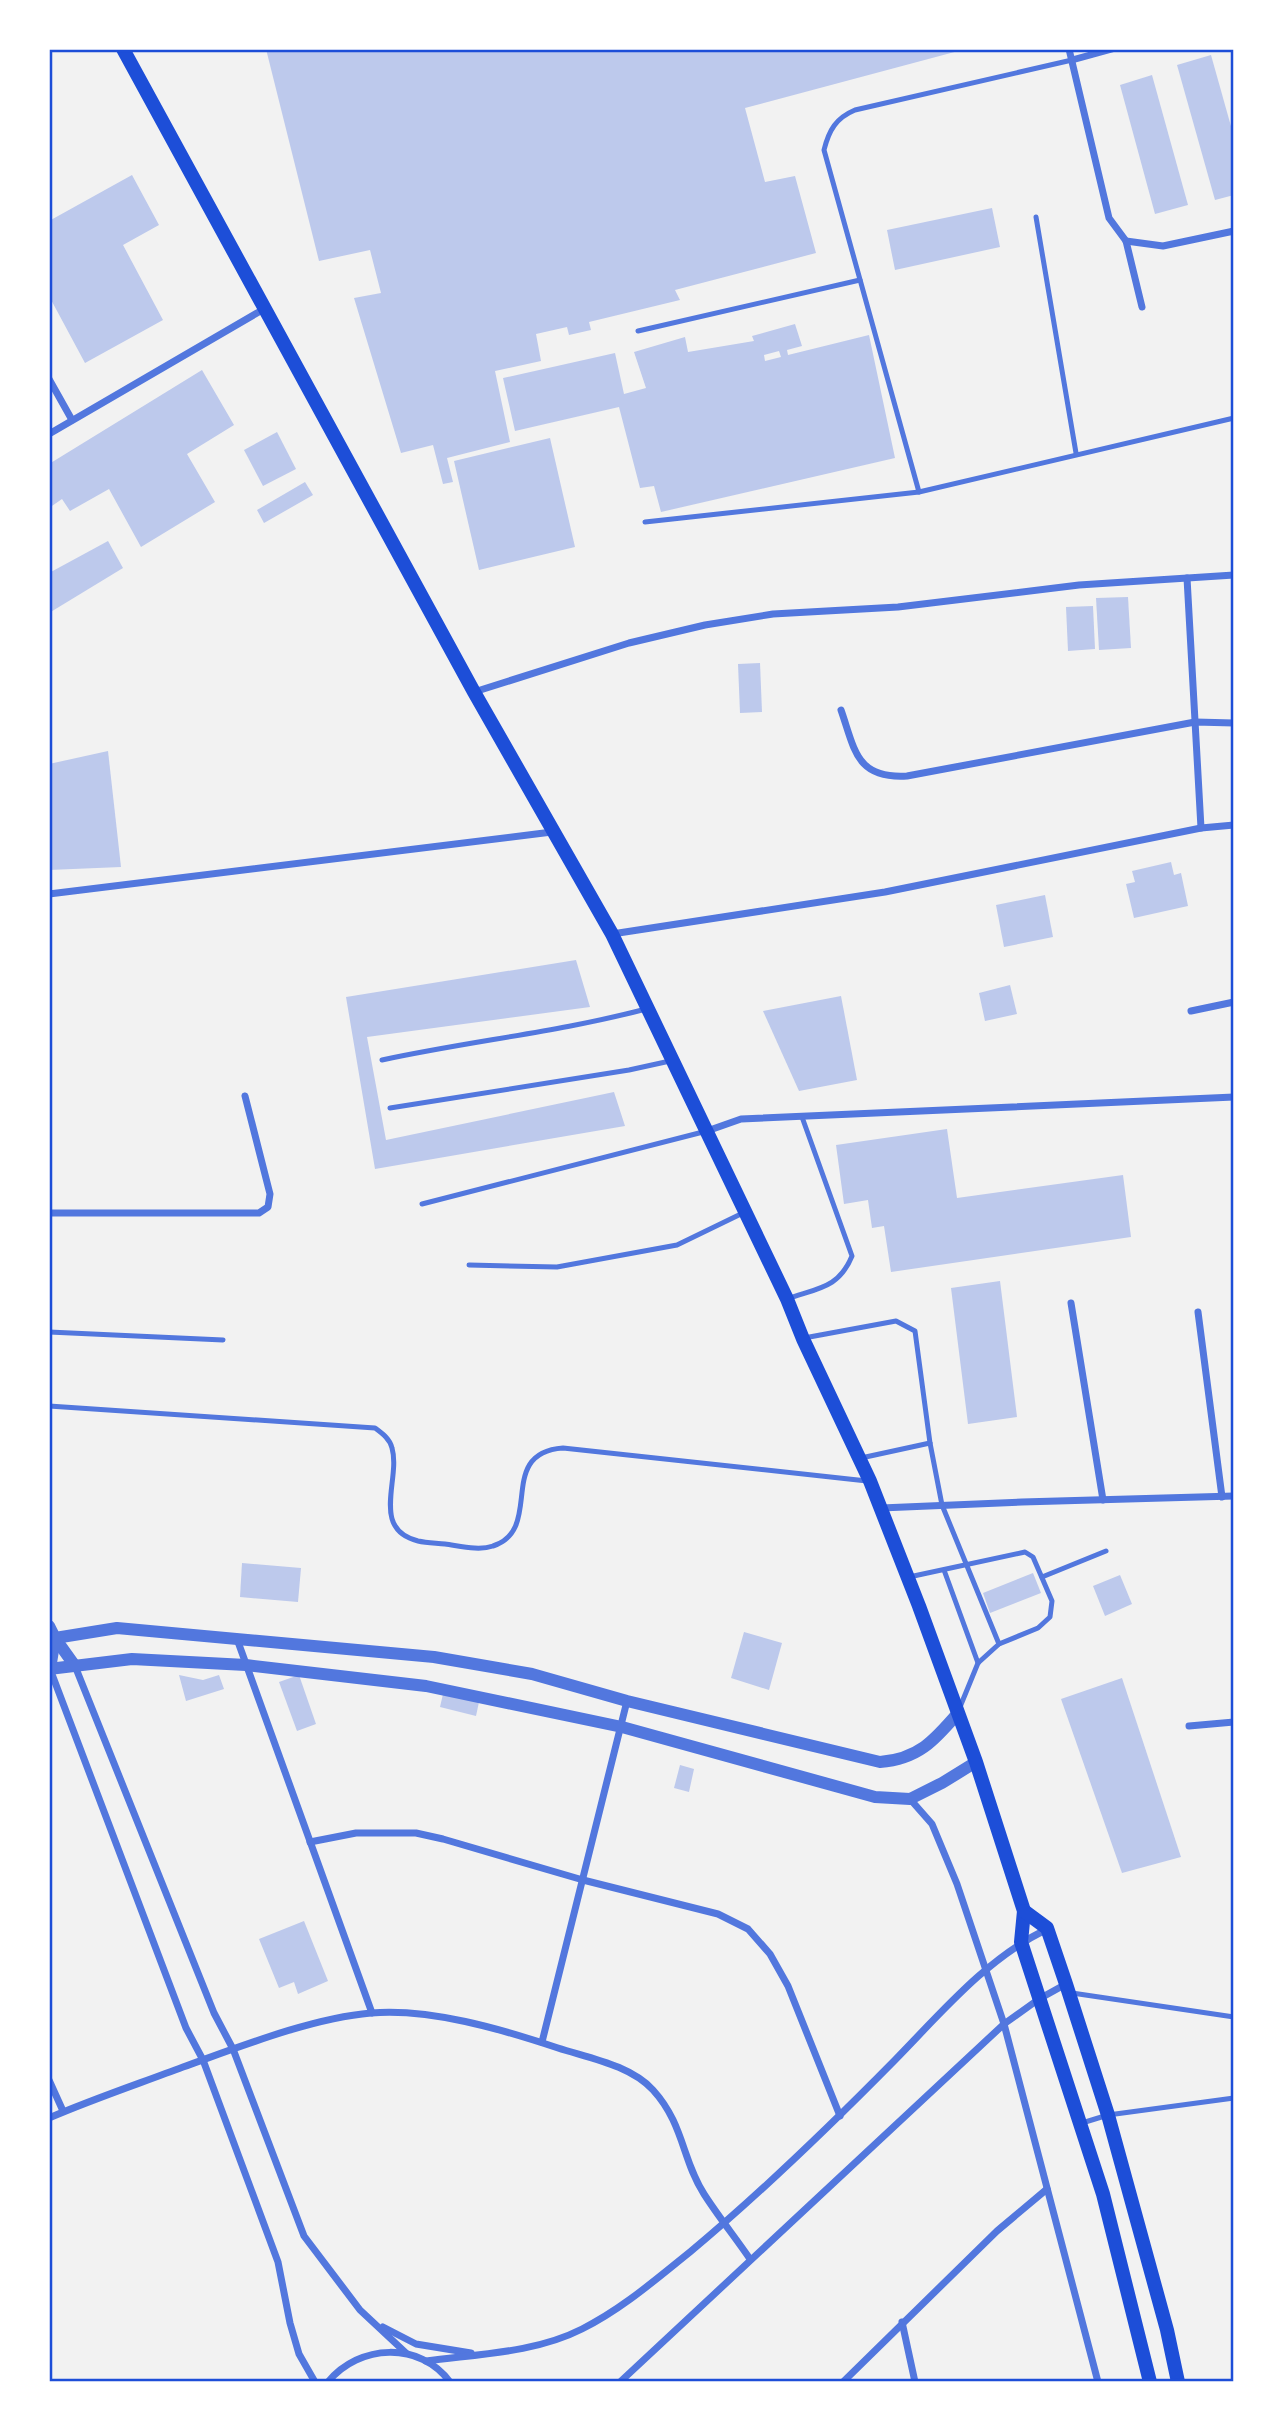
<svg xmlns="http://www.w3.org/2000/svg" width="1283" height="2431" font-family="Quicksand,sans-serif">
<rect width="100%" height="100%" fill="#f2f2f2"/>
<!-- building -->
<g fill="#bdc9ec" fill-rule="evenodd">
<path d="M266,49H962V50L745,108L765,182L795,176L816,253L675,290L680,300L589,322L591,330L569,335L567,327L536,334L541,361L495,371L510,442L447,458L453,482L443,484L433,445L401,453L354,298L381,293L370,250L319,261Z"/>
<path d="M1211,55L1234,137V195L1215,200L1177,65Z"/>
<path d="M1152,75L1188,205L1155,214L1120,85Z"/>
<path d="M132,175L159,225L123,245L163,320L85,363L49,296V221Z"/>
<path d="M992,208L1000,247L895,270L887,230Z"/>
<path d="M795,324L802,346L787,350L788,355L869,335L895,458L661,512L654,486L640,488L619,407L515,431L503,378L615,353L624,394L646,388L634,352L685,337L688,352L754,341L752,336ZM779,351L781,357L765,361L764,355Z"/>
<path d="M202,370L234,425L187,454L215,502L141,547L109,489L70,511L62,499L49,508V464Z"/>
<path d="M277,432L296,469L263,486L244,450Z"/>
<path d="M550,438L575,547L479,570L454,461Z"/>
<path d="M305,482L313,495L264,523L257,510Z"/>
<path d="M108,541L123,568L49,613V573Z"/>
<path d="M1128,597L1131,648L1099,650L1096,598Z"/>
<path d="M1093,606L1095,649L1068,651L1066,607Z"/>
<path d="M760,663L762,712L740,713L738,664Z"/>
<path d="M108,751L121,867L49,870V764Z"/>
<path d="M1171,862L1174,875L1181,873L1188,906L1134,918L1126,884L1135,882L1132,871Z"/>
<path d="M1045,895L1053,937L1004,947L996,905Z"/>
<path d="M576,960L590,1007L367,1037L386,1140L614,1092L625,1126L375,1169L346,997Z"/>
<path d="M1010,985L1017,1014L985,1021L979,993Z"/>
<path d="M841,996L857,1080L799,1091L763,1011Z"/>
<path d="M947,1129L957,1198L1123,1175L1131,1237L891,1272L884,1226L872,1228L868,1200L844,1204L836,1145Z"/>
<path d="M1000,1281L1017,1417L968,1424L951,1288Z"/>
<path d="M242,1563L301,1568L298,1602L240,1597Z"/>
<path d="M1033,1573L1041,1593L990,1613L983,1593Z"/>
<path d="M1120,1575L1132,1604L1105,1616L1093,1586Z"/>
<path d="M744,1632L782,1643L769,1690L731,1678Z"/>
<path d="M179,1675L203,1680L219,1675L224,1689L186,1701Z"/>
<path d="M299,1675L316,1724L297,1731L279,1682Z"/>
<path d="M1122,1678L1181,1857L1122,1873L1061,1699Z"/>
<path d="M443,1694L479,1702L476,1716L440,1707Z"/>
<path d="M680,1765L694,1769L689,1792L674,1788Z"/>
<path d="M304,1921L328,1981L298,1994L294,1982L279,1988L259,1939Z"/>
</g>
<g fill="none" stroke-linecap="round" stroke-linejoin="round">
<!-- service -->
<g stroke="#5277de" stroke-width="5">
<path d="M1036,217L1076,453"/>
<path d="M638,331L860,280"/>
<path d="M919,492L824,150C829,130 836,118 855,110L1072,60"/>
<path d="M645,522L919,492L1234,418"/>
<path d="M382,1060C470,1041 559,1032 646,1009"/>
<path d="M390,1108L629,1070L670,1061"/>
<path d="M422,1204L703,1132"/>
<path d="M469,1265L557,1267L677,1245L745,1212"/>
<path d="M787,1299C818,1288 839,1288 852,1256L802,1117"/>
<path d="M49,1332L223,1340"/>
<path d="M804,1338L896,1321L915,1331L930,1443L942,1505L999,1644"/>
<path d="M49,1406L375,1428C383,1434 390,1439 392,1448C401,1479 370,1529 418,1541C427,1543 437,1543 445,1544C460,1546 479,1551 493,1546C545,1529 495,1453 563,1448L867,1481"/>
<path d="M861,1458L930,1443"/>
<path d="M944,1570L978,1663"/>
<path d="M909,1577L1025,1552L1033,1557L1052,1601L1050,1617L1038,1628L999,1644L978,1663L960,1707"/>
<path d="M1042,1577L1106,1551"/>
<path d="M1072,1993L1234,2017"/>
<path d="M1082,2123L1108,2115L1234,2098"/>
</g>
<!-- minor -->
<g stroke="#5277de" stroke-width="7">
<path d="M1069,49L1109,218L1126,241L1142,307"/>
<path d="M1072,60L1112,49"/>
<path d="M1126,241L1163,246L1234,231"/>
<path d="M49,379L72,420"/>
<path d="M49,434L264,309"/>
<path d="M1187,578L1201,828"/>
<path d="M474,692L629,643L705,625L773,614L898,607L1079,585L1234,575"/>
<path d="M841,710C855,750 856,779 907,776L1195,722L1234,723"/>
<path d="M49,894L552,832"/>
<path d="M612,934L885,892L1201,828L1234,825"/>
<path d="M1191,1011L1234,1002"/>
<path d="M707,1131L741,1119L1234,1097"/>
<path d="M49,1213H259L268,1207L270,1194L245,1096"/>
<path d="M1071,1303L1103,1500"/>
<path d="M1198,1312L1222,1497"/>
<path d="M881,1508L1022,1502L1234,1496"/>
<path d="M237,1639L372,2013"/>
<path d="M75,1666L214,2013L233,2049L304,2236L360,2310L406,2353"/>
<path d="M50,1669L186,2028L203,2060L278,2262L290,2323L299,2354L315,2382"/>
<path d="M1189,1726L1234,1722"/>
<path d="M910,1799L932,1824L957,1884L1004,2024L1098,2382"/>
<path d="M310,1842L356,1833H416L443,1839L583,1880L718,1914L748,1929L770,1954L788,1986L840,2116"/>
<path d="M542,2042L627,1701"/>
<path d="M49,2080L63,2111"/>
<path d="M49,2118C93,2099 138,2084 183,2067C239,2047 312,2018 371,2013C430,2008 501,2029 558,2048C589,2058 630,2065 653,2090C684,2124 682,2160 704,2194C718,2216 735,2237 750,2259"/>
<path d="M902,2322L915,2382"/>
<path d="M383,2327L416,2344L471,2353"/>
<path d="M426,2361C478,2354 535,2353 582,2329C622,2309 655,2280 690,2252C762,2192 829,2127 895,2060C942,2012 986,1959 1047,1929"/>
<path d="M328,2382C359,2344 420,2341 450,2382"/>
<path d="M620,2382L1004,2024L1039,1999L1066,1984"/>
<path d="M843,2382L997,2231L1047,2189"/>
</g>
<!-- tertiary -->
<g stroke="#5277de" stroke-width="12">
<path d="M49,1626L55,1638L75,1666"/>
<path d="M49,1639L117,1628L434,1657L532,1674L627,1701L880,1762C918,1759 934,1741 958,1713"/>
<path d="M49,1669L132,1659L246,1665L426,1686L622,1727L875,1797L910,1799L942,1783L976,1762"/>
<path d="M50,1669L55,1638"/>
</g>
<!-- secondary -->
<g stroke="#1d4ed8" stroke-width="14">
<path d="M123,49L474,692L612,934L787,1299L803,1339L870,1481L919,1606L976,1762L1024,1911L1021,1942L1103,2194L1150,2382"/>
<path d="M1024,1911L1047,1928L1066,1984L1108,2115L1167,2330L1178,2382"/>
</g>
</g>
<!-- border -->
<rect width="1283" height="2431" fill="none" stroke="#ffffff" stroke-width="102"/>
<rect x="51" y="51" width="1181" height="2329" fill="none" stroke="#1d4ed8" stroke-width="2.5"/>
</svg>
